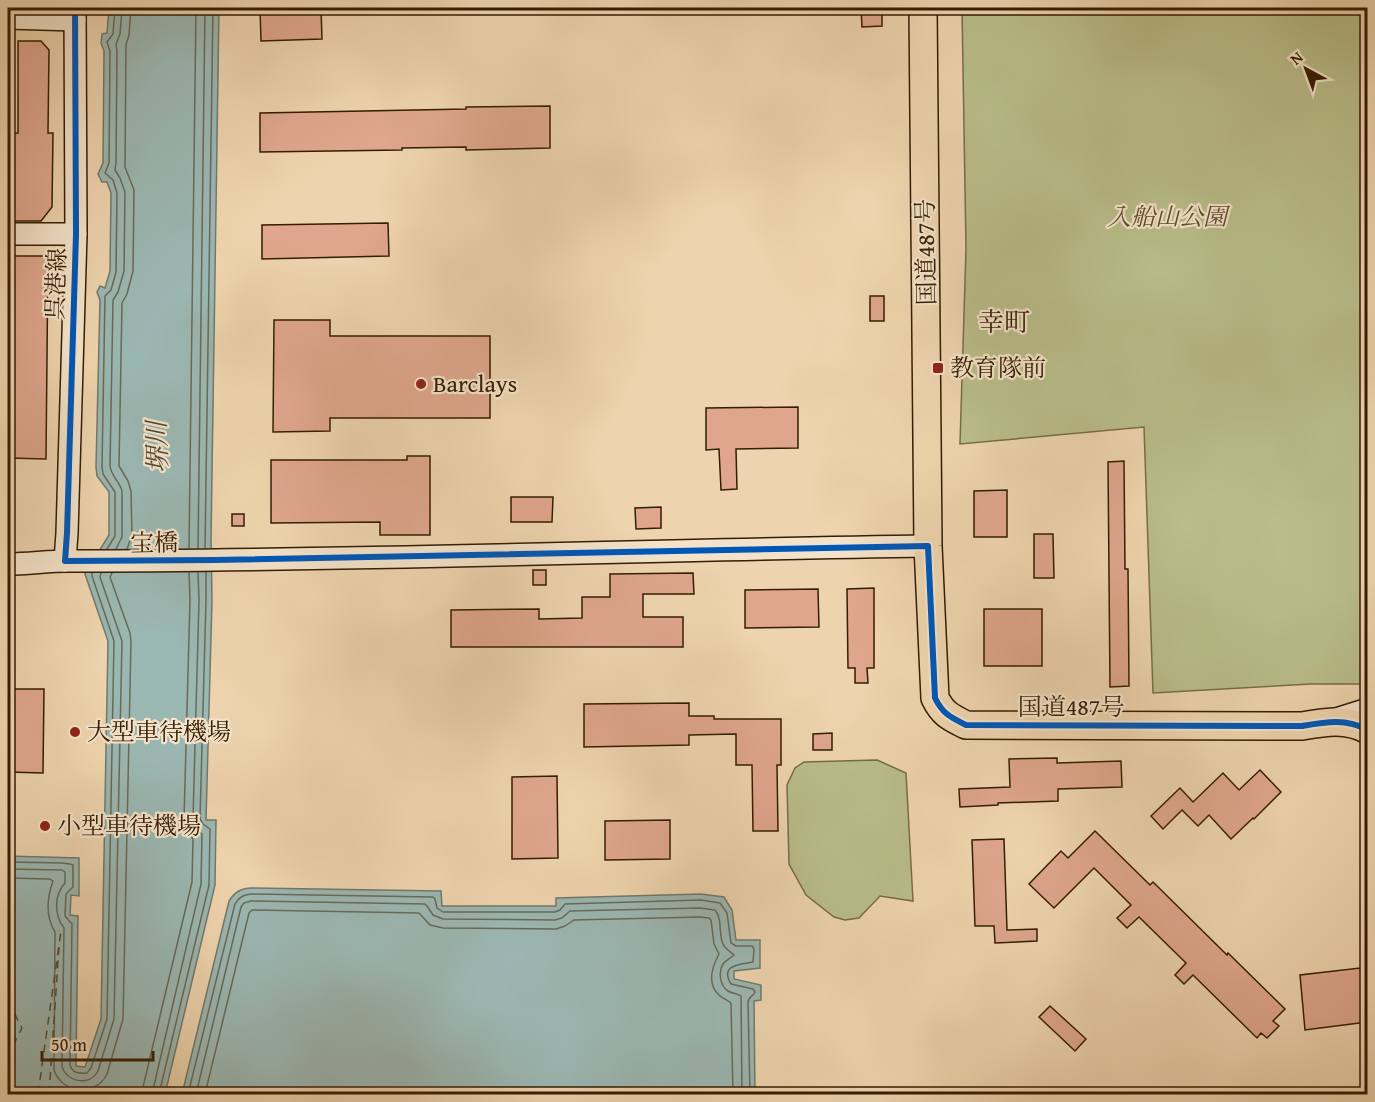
<svg xmlns="http://www.w3.org/2000/svg" width="1375" height="1102" font-family="'Gentium Book Plus','Noto Serif JP',serif">
<rect width="100%" height="100%" fill="#eed4ae"/>
<filter id="stains"><feTurbulence type="fractalNoise" baseFrequency=".00333" numOctaves="4"/><feColorMatrix values="0 0 0 0 .2 0 0 0 0 .09 0 0 0 0 .02 0 0 0 .5 -.17"/></filter>
<radialGradient id="worn" r=".72"><stop offset=".6" stop-color="#630" stop-opacity="0"/><stop offset="1" stop-color="#630" stop-opacity=".3"/></radialGradient>
<!-- green -->
<g fill="#b9bd8a" stroke="#766d46" stroke-width="1.5">
<path d="M962,8H1367V684H1311L1153,693L1144,427L960,444L966,249Z"/>
<path d="M877,760L906,773L913,901L880,896L859,918L845,920L834,917L806,895L789,864L787,785L795,768L804,762Z"/>
</g>
<!-- water -->
<g fill="#9bb7b2" stroke="#72796c" stroke-width="1.5">
<path d="M109,8H219L211,540L212,600L206,820H216L215,885L165,1094H8V856L79,858V896L71,895L70,915L78,916L76,1066L85,1067L101,1019L108,641L85,574L109,535V492L97,476L96,467L100,300L97,292L100,286L105,288L110,271L111,193L107,182H102L98,174L103,163L104,51L101,43L102,34L107,33Z"/>
<path d="M250,888L441,891L442,906H556V898L701,894L724,897L732,910L736,940H760V968L734,971V979L761,985V1000L754,1001L755,1094H182L229,901C235,892 240,889 250,888Z"/>
</g>
<g fill="none" stroke-linecap="round" stroke-linejoin="round">
<!-- shore -->
<g stroke="#686a5a" stroke-width="1.5">
<path d="M189,548L196,8"/>
<path d="M198,548L205,8"/>
<path d="M205,548L213,8"/>
<path d="M107,549L115,536V492L103,474L102,467L105,296L111,290L116,272L117,193L113,180L105,173L109,163L110,51L107,42L113,34L115,8"/>
<path d="M116,549L122,537V491C120,482 111,476 110,466L113,300L118,292L124,271L125,192L120,178L115,170L116,163L117,51L116,44L120,34L122,8"/>
<path d="M127,549L132,535L131,491L128,481L119,466L122,303L127,294L133,271L134,190L125,167L126,45L129,35L131,8"/>
<path d="M8,862L62,863L70,864L73,865V887L66,894L65,916L72,924L70,1065C72,1073 80,1074 87,1073L91,1068L107,1019L114,641L92,576V573"/>
<path d="M8,869L62,870L65,872V883C54,895 54,915 64,928L62,1067C68,1083 90,1086 98,1071L114,1019L122,641L100,577L101,573"/>
<path d="M8,878L50,879L53,881C47,898 45,916 55,932L54,1070C62,1094 96,1097 107,1074L123,1019L131,641L130,633L110,577L112,573"/>
<path d="M143,1094V1087L192,882L193,839L186,828L184,819L190,600L189,572"/>
<path d="M152,1094L201,884L202,834L195,827L193,819L199,600L198,572"/>
<path d="M159,1094L209,885L210,829L203,824L200,819L206,600V572"/>
<path d="M188,1094L235,904C239,897 243,895 251,894L433,897L435,899L437,908L443,912H555L560,910L565,904L701,900L720,903L727,913L731,943L736,946H752L754,949L753,962C741,965 719,964 731,984L753,989L755,992C754,996 748,997 748,1002L750,1094"/>
<path d="M196,1094L241,907L244,903L251,901L425,904L427,906L433,915L443,919L555,920L562,918L570,911L700,908L715,910C723,920 718,933 723,944C725,949 731,952 734,955C731,958 726,960 723,964C718,972 720,986 728,991C733,994 737,993 741,996L742,1094"/>
<path d="M205,1094L249,913L252,910L419,913L430,925L443,928L556,929L565,926L574,920L700,917L709,918L711,920L714,944L719,954C712,967 707,984 719,995C723,999 728,1000 731,1003L733,1094"/>
</g>
<!-- ferry -->
<g stroke="#534b37" stroke-width="1.5" stroke-dasharray="8 6" stroke-linecap="butt">
<path d="M8,1001L22,1028L8,1055"/>
<path d="M38,1094L61,931"/>
<path d="M49,1094L59,947"/>
</g>
</g>
<!-- building -->
<g fill="#dfa68d" stroke="#341d02" stroke-width="1.5">
<path d="M260,8H321L322,39L261,41Z"/>
<path d="M861,8H882V26L862,27Z"/>
<path d="M18,41H41L49,50L48,133H53L52,207L41,221H8V133H18Z"/>
<path d="M550,106V148L466,150V147L402,148V150L260,152V113L466,109V107Z"/>
<path d="M388,223L389,256L262,259V225Z"/>
<path d="M8,256H48L46,459L8,458Z"/>
<rect x="870" y="296" width="14" height="25"/>
<path d="M274,320H330V336H490V418H330V431L273,432Z"/>
<path d="M798,407V448L736,449L737,489L721,490L719,449L706,450V408Z"/>
<path d="M407,456H430V535H380V522L271,523V460H407Z"/>
<path d="M1124,461L1125,569H1128L1129,686L1110,687L1108,462Z"/>
<path d="M1007,490V537H974V491Z"/>
<path d="M511,497H553L552,522H511Z"/>
<path d="M661,507V528L636,529L635,508Z"/>
<rect x="232" y="514" width="12" height="12"/>
<path d="M1034,534H1053L1054,578H1034Z"/>
<rect x="533" y="570" width="13" height="15"/>
<path d="M693,573L694,594H643V617H683V647H451V610L539,609V619L582,618V597H610V574Z"/>
<path d="M874,588V668H867L868,683H855V668H848L847,589Z"/>
<path d="M818,589L819,627L745,628V590Z"/>
<rect x="984" y="609" width="58" height="57"/>
<path d="M8,689H44L43,773L8,772Z"/>
<path d="M689,703V716H714V719H781V765H777L778,831H753L752,765H736V734L689,735V745L584,747V704Z"/>
<path d="M832,733V750H813V734Z"/>
<path d="M1057,758V763L1121,761L1122,787L1058,789V801L998,803V805L960,807L959,789L1010,787L1009,759Z"/>
<path d="M1260,770L1281,792L1254,819L1253,818L1231,839L1209,815L1198,826L1182,810L1163,829L1151,816L1180,788L1193,802L1223,773L1239,790Z"/>
<path d="M557,776L558,858L512,859V777Z"/>
<path d="M670,820V859L605,860V821Z"/>
<path d="M1095,831L1150,885L1153,882L1227,955L1228,953L1285,1009L1273,1021L1279,1026L1267,1038L1261,1033L1257,1038L1193,975L1184,984L1175,975L1186,963L1139,917L1127,928L1117,918L1131,905L1094,868L1054,908L1029,884L1061,851L1068,858Z"/>
<path d="M1004,839L1007,930L1037,929V941L995,943L994,926H975L972,840Z"/>
<path d="M1360,968L1367,1022L1305,1030L1300,975Z"/>
<path d="M1050,1006L1086,1039L1075,1051L1039,1017Z"/>
</g>
<g fill="none" stroke-linecap="round" stroke-linejoin="round">
<!-- secondary casing -->
<g stroke="#341d02" stroke-width="24">
<g id="secondary">
<path d="M8,18L75,20"/>
<path d="M8,234H76"/>
<path d="M65,561L67,533L76,234L75,8"/>
<path d="M8,564C28,564 48,561 68,561C354,561 641,550 928,546"/>
<path d="M1333,720L1368,709"/>
</g>
</g>
<!-- highway casing -->
<g stroke="#341d02" stroke-width="30">
<path id="highway" d="M923,8L928,546L935,698C943,714 950,717 966,725L1302,726C1325,722 1346,718 1368,730"/>
</g>
<!-- secondary -->
<use href="#secondary" stroke="#f4e3ca" stroke-width="21"/>
<!-- highway -->
<use href="#highway" stroke="#eed4ae" stroke-width="27"/>
<!-- cycleway casing -->
<g stroke="#f4e3ca" stroke-width="10">
<path id="cycleway" d="M75,8L76,234L67,533L65,561L215,560L928,546L935,698C943,714 950,717 966,725L1302,726C1325,722 1346,718 1368,730"/>
</g>
<!-- cycleway -->
<use href="#cycleway" stroke="#0057b8" stroke-width="6"/>
</g>
<!-- markers -->
<g fill="#8f2418" stroke="#f4e3ca" stroke-width="2">
<rect x="932" y="362" width="12" height="12" rx="3"/>
<circle cx="421" cy="384" r="6"/>
<circle cx="75" cy="732" r="6"/>
<circle cx="45" cy="826" r="6"/>
</g>
<g text-anchor="middle" stroke-width="4.5" stroke-linejoin="round" paint-order="stroke">
<!-- park labels -->
<g font-size="24" font-style="italic" fill="#5c4d2b" stroke="#f4e3ca">
<text x="1167" y="225">入船山公園</text>
</g>
<!-- street labels -->
<g font-size="24" fill="#341d02" stroke="#f4e3ca">
<text transform="translate(926 252) rotate(-91)" y="8">国道487号</text>
<text transform="translate(56 284) rotate(-88)" y="8">呉港線</text>
<text transform="translate(154 543) rotate(-1)" y="8">宝橋</text>
<text x="1071" y="715">国道487号</text>
</g>
<!-- poi labels -->
<g font-size="24" fill="#341d02" stroke="#f4e3ca" text-anchor="start">
<text x="950" y="376">教育隊前</text>
<text x="433" y="392">Barclays</text>
<text x="87" y="740">大型車待機場</text>
<text x="57" y="834">小型車待機場</text>
</g>
<!-- neighbourhood labels -->
<g font-size="26" fill="#341d02" stroke="#f4e3ca">
<text x="1004" y="331">幸町</text>
</g>
<!-- water labels -->
<g font-size="26" font-style="italic" fill="#534b37" stroke="#f4e3ca">
<text transform="translate(157 447) rotate(-92)" y="9">堺川</text>
</g>
</g>
<!-- margin -->
<rect width="1375" height="1102" fill="none" stroke="#eed4ae" stroke-width="30"/>
<rect x="9" y="9" width="1357" height="1084" fill="none" stroke="#341d02" stroke-width="3"/>
<rect x="15" y="15" width="1345" height="1072" fill="none" stroke="#341d02" stroke-width="1.5"/>
<!-- north arrow -->
<g transform="translate(1306 69) rotate(319)" stroke="#f4e3ca" stroke-width="4.5" paint-order="stroke">
<path d="M0-4.5L10 22L0 15L-10 22Z" fill="#341d02"/>
<text y="-9" font-size="16" font-weight="bold" text-anchor="middle" fill="#341d02">N</text>
</g>
<!-- scale -->
<path d="M42 1051v9h111v-9" fill="none" stroke="#341d02" stroke-width="3"/>
<text x="51" y="1051" font-size="18" fill="#341d02" stroke="#f4e3ca" stroke-width="4.5" paint-order="stroke">50 m</text>
<rect width="100%" height="100%" filter="url(#stains)"/>
<rect width="100%" height="100%" fill="url(#worn)"/>
</svg>
